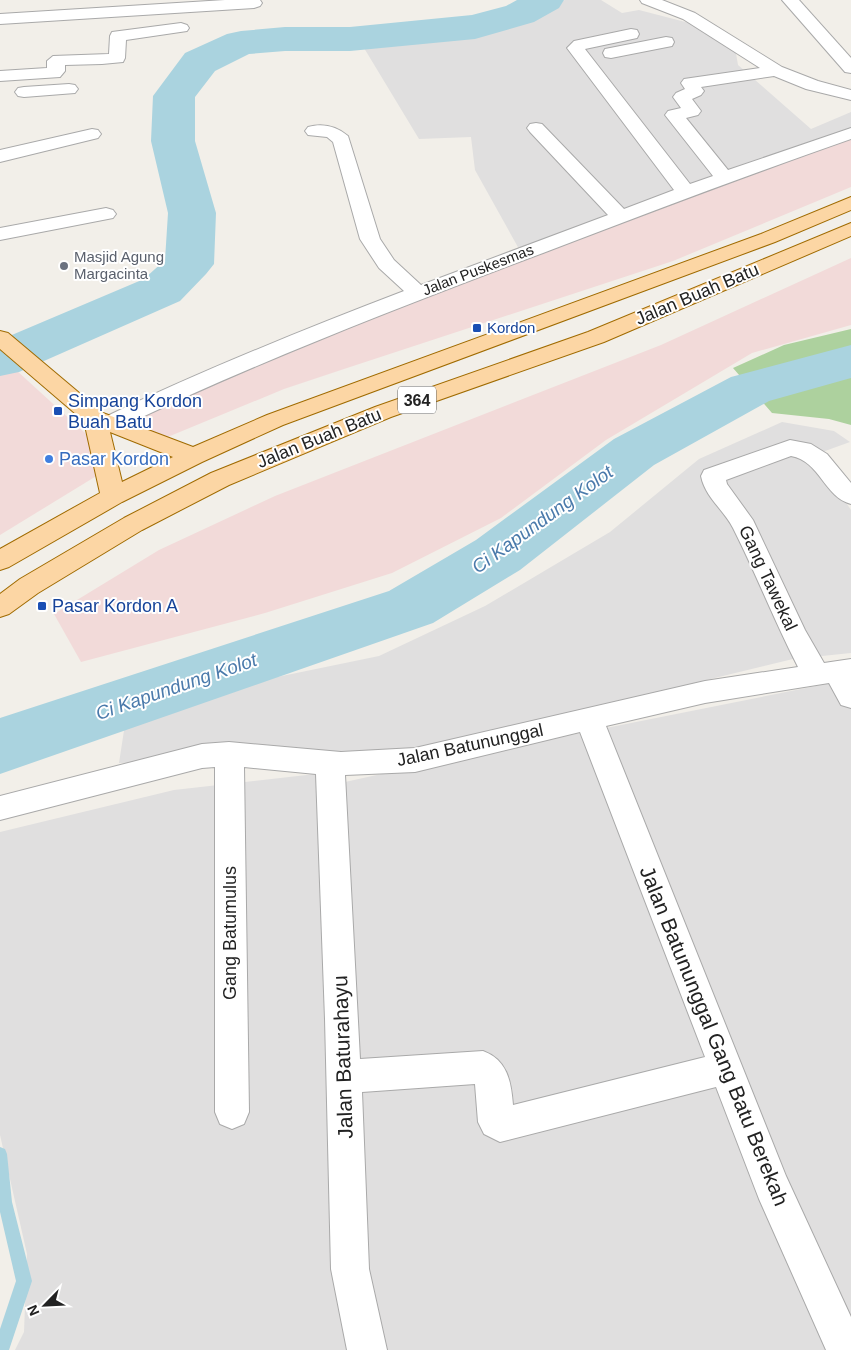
<svg xmlns="http://www.w3.org/2000/svg" width="851" height="1350" font-family="Helvetica,sans-serif">
<rect width="100%" height="100%" fill="#f2efe9"/>
<!-- residential -->
<g fill="#e0dfdf">
<path d="M565,0H601L622,13L639,10L697,25L734,42L738,65L811,129L851,112V129L519,249L475,170L471,137L419,139L361,43L432,41L490,28Z"/>
<path d="M782,422L834,431L850,442L814,455L851,510V653L793,659L402,754L119,763L125,724L228,687L379,656L485,606L610,532L699,459Z"/>
<path d="M851,679V1350H375L357,1272L336,784L431,763Z"/>
<path d="M324,773L351,1350H15L24,1332L27,1254L0,1135V832L174,790Z"/>
</g>
<!-- commercial -->
<g fill="#f2dad9">
<path d="M851,134V187L673,261L344,369L284,389L158,441L130,423L197,385Z"/>
<path d="M851,258V325L752,353L606,440L501,518L392,573L265,613L81,662L54,614L159,550L275,496L661,345Z"/>
<path d="M16,370L97,444L98,475L0,535V375Z"/>
</g>
<!-- forest -->
<path fill="#add19e" d="M851,329V425L829,419L772,413L733,368L784,345Z"/>
<g fill="none" stroke-linecap="round" stroke-linejoin="round">
<!-- stream -->
<path fill="#aad3df" fill-rule="evenodd" d="M0,1147L5,1149L7,1154L12,1202L32,1281L9,1350H0V1329L16,1281L0,1212Z"/>
<!-- river -->
<g fill="#aad3df" fill-rule="evenodd">
<path d="M517,0H564L559,8L534,22L475,39L350,51H285L249,54L215,71L195,97V141L216,213L214,264L206,274L180,301L19,372L0,376V340L144,279L165,260L168,213L151,141L153,96L185,53L227,34L241,31L285,27H350L472,15L506,6Z"/>
<path d="M851,345V378L769,401L654,465L520,570L433,623L0,774V718L389,591L476,540L614,439L731,377Z"/>
</g>
<!-- minor casing -->
<g stroke="#a9a9a9" stroke-width="2">
<g id="minor">
<path d="M225,0H260L262,3L260,6L254,8L0,24V14Z"/>
<path d="M640,0H662L695,13L782,67L818,81L851,90V100L806,89L774,76L701,87L704,91L701,95L692,99L701,111L698,115L686,118L728,170L851,128V139C748,175 645,214 543,253C400,307 257,362 119,428L111,430L103,428L99,423L103,418C201,371 302,330 404,291L379,268L360,239L333,142L327,137L308,135L305,131L308,127C323,123 336,126 348,136L380,239L394,260L421,285L608,215L530,132L527,128L530,124L536,123L542,124L624,209L674,190L567,48L574,41L631,29L637,30L639,34L637,38L585,49L690,184L713,176L665,115L668,111L681,108L673,97L676,93L685,89L681,83L684,79L760,68L683,19L642,3Z"/>
<path d="M782,0H799L851,58V73L845,72Z"/>
<path d="M181,23L187,25L189,28L187,31L126,40L125,58L123,62L102,64L65,65V71L60,77L0,81V71L47,68V61L53,56L109,54L110,36L112,32Z"/>
<path d="M666,37L672,38L674,42L672,46L611,58L605,57L603,53L605,49Z"/>
<path d="M69,84L75,85L78,89L75,93L24,97L18,96L15,92L18,88L24,87Z"/>
<path d="M92,129L98,130L101,134L98,138L0,162V150Z"/>
<path d="M106,208L113,210L116,214L113,218L0,240V228Z"/>
<path d="M790,440L811,444L827,454L851,483V504C824,497 820,461 791,456L726,480L727,484L753,520L805,630L824,663L851,659V708L841,705L829,683L705,703L606,726L786,1176L851,1317V1350H826L759,1199L716,1087L500,1142L484,1134L478,1122L475,1084L362,1092L369,1269L387,1350H347L331,1269L325,1019L316,774L244,767L249,1112L244,1124L232,1129L220,1124L215,1112V767L202,768L0,820V796L202,744L229,742L341,752L415,748L705,681L798,667C774,621 756,573 733,528C723,509 705,497 701,476L704,470ZM580,732L705,1057L513,1105C511,1080 507,1060 483,1051L360,1059L345,775L415,772Z"/>
</g>
</g>
<!-- major casing -->
<g stroke="#a06b00" stroke-width="2">
<g id="major">
<path d="M851,197V210L775,242L283,425L202,462L122,502L9,567L0,570V549L100,493L84,421L0,349V331L8,333L103,413L193,447L267,415L761,234ZM110,432L173,457L122,482Z"/>
<path d="M851,223V236L604,342L391,417L229,485L142,530L38,593L9,614L0,617V594L20,579L124,518L211,473L375,407L588,332Z"/>
</g>
</g>
<!-- minor -->
<use href="#minor" fill="#fff" fill-rule="evenodd"/>
<!-- major -->
<use href="#major" fill="#fcd6a4" fill-rule="evenodd"/>
</g>
<!-- markers -->
<circle fill="#6b7280" stroke="#fff" stroke-width="2" cx="64" cy="266" r="5"/>
<g fill="#1a4fb4" stroke="#fff" stroke-width="2">
<rect x="472" y="323" width="10" height="10" rx="2.5"/>
<rect x="53" y="406" width="10" height="10" rx="2.5"/>
<rect x="37" y="601" width="10" height="10" rx="2.5"/>
</g>
<circle fill="#3f7fe0" stroke="#fff" stroke-width="2" cx="49" cy="459" r="5"/>
<g text-anchor="middle" stroke-width="4" stroke-linejoin="round" paint-order="stroke">
<!-- far-worship labels -->
<g font-size="15" fill="#5b616d" stroke="#fff" text-anchor="start">
<text x="74" y="262">Masjid Agung<tspan x="74" dy="17">Margacinta</tspan></text>
</g>
<!-- far-street labels -->
<g font-size="15" fill="#222" stroke="#fff">
<text transform="translate(478 270) rotate(-21)" y="5">Jalan Puskesmas</text>
</g>
<!-- far-transit labels -->
<g font-size="15" fill="#164399" stroke="#fff" text-anchor="start">
<text x="487" y="333">Kordon</text>
</g>
<!-- shield labels -->
<rect fill="#fff" stroke="#646464" stroke-width="1" x="398" y="386.5" width="38" height="27" rx="4"/>
<g font-size="16" font-weight="bold" fill="#222">
<text x="417" y="406">364</text>
</g>
<!-- street labels -->
<g font-size="18" fill="#222" stroke="#fff">
<text transform="translate(697 294) rotate(-23)" y="6">Jalan Buah Batu</text>
<text transform="translate(319 438) rotate(-22)" y="6">Jalan Buah Batu</text>
<text transform="translate(768 578) rotate(65)" y="6">Gang Tawekal</text>
<text transform="translate(470 745) rotate(-12)" y="6">Jalan Batununggal</text>
<text transform="translate(230 933) rotate(-90)" y="6">Gang Batumulus</text>
</g>
<!-- transit labels -->
<g font-size="18" fill="#164399" stroke="#fff" text-anchor="start">
<text x="68" y="407">Simpang Kordon<tspan x="68" dy="21">Buah Batu</tspan></text>
<text x="52" y="612">Pasar Kordon A</text>
</g>
<!-- shop labels -->
<g font-size="18" fill="#366cbe" stroke="#fff" text-anchor="start">
<text x="59" y="465">Pasar Kordon</text>
</g>
<!-- water labels -->
<g font-size="19" font-style="italic" fill="#4a7aab" stroke="#fff">
<text transform="translate(542 519) rotate(-36)" y="7">Ci Kapundung Kolot</text>
<text transform="translate(176 686) rotate(-19)" y="7">Ci Kapundung Kolot</text>
</g>
<!-- near-street labels -->
<g font-size="21" fill="#222" stroke="#fff">
<text transform="translate(714 1036) rotate(68)" y="7">Jalan Batununggal Gang Batu Berekah</text>
<text transform="translate(343 1057) rotate(-92)" y="7">Jalan Baturahayu</text>
</g>
</g>
<!-- north arrow -->
<g transform="translate(45 1305) rotate(246)" stroke="#ffffff" stroke-width="4" paint-order="stroke">
<path d="M0-4L9 19L0 12L-9 19Z" fill="#222222"/>
<text y="-8" font-size="14" font-weight="bold" text-anchor="middle" fill="#222222">N</text>
</g>
</svg>
